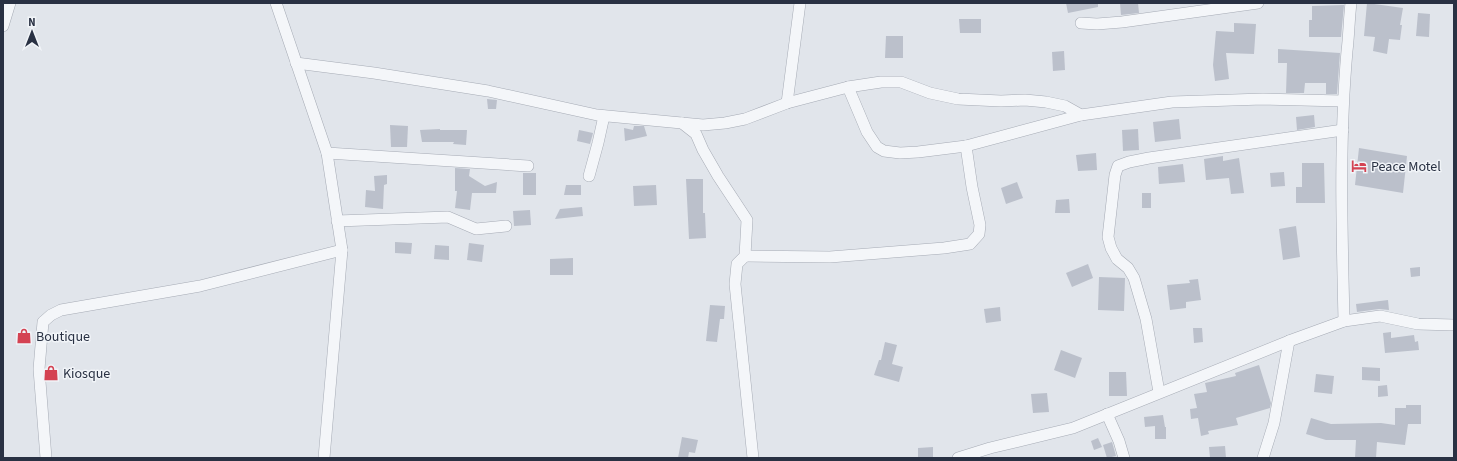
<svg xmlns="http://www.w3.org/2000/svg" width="1457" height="461" font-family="'Source Sans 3',sans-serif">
<rect width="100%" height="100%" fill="#e1e5eb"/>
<!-- building -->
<g fill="#bbc0cb">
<path d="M1066,3H1098V7L1068,13Z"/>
<path d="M1120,3H1138L1139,13L1121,15Z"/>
<path d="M1367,3L1403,8L1400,25H1402L1400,40L1389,39L1387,54L1373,51L1375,37L1364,36Z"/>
<path d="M1344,5L1341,37H1309V20H1312V6Z"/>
<path d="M1418,13L1430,14L1429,37L1416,36Z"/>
<path d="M959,19H981V33H960Z"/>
<path d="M1234,23L1256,24L1254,54L1226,53L1229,79L1215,81L1213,65L1216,31L1234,32Z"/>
<path d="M886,36H903V58H885Z"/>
<path d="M1278,49L1340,53L1337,94H1326V83H1305L1304,93H1286L1287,63H1278Z"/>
<path d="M1064,51L1065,70L1053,71L1052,52Z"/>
<path d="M487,99L497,100L496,109H488Z"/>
<path d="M1314,115L1315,127L1297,130L1296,117Z"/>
<path d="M1179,119L1181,139L1155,142L1153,122Z"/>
<path d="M390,125L408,126L407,147H391Z"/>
<path d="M634,126H644L647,136L625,141L624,128L633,130Z"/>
<path d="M440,129V130H467L466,145L453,144L454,142H422L420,130Z"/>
<path d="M1138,129L1139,150L1123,151L1122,130Z"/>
<path d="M579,130L593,133L590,144L577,141Z"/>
<path d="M1359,148L1407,156L1403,193L1355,185Z"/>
<path d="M1096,153L1097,170L1078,171L1076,155Z"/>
<path d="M1223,156V161L1239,158L1244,193L1231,194L1229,178L1206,180L1204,159Z"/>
<path d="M1302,163H1324L1325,203H1296V187H1302Z"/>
<path d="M1183,164L1185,182L1159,184L1158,167Z"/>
<path d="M455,168L470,169L469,176L485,186L497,182L496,193H472L470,210L455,208L457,191H455Z"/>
<path d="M1284,172L1285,186L1271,187L1270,173Z"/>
<rect x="523" y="173" width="13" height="22"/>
<path d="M387,175V184L384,185L383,209L365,207L366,190L375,191L374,176Z"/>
<path d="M686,179H703V213H705L706,238L689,239Z"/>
<path d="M1017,182L1023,198L1006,204L1001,188Z"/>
<path d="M566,185H581V195H564Z"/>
<path d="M656,185L657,205L634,206L633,186Z"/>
<rect x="1142" y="193" width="9" height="15"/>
<path d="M1069,199L1070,213H1055L1056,200Z"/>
<path d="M582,207L583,216L555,219L560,209Z"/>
<path d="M530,210L531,225L514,226L513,211Z"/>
<path d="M1296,226L1300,257L1283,260L1279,229Z"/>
<path d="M395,242L412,243L411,254L395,253Z"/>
<path d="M469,243L484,245L482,262L467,260Z"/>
<path d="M435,245L449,246V260L434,259Z"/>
<path d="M573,258V275H550V259Z"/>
<path d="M1088,264L1093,278L1072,287L1066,273Z"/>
<path d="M1420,267V276L1411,277L1410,268Z"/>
<path d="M1099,277L1125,278L1124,311L1098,310Z"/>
<path d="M1198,279L1201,300L1186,302V308L1170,310L1167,285L1190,283L1189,280Z"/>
<path d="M1388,300L1389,310L1379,309L1357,312L1356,304Z"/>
<path d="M710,305L725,306L724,319H720L717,342L706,341Z"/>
<path d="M1000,307L1001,321L986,323L984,309Z"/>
<path d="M1193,328H1202L1203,342L1194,343Z"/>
<path d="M1391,332V338L1414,335L1415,342L1418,341L1419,350L1385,353L1383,333Z"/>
<path d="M885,342L897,345L892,364L903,367L899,382L874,375L879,360H881Z"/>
<path d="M1061,350L1082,358L1075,378L1054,370Z"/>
<path d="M1259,365L1271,403L1270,408L1236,418L1238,425L1208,431L1209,434L1201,436L1198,418L1191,419L1190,409L1197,408L1194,394L1207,392L1205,383L1236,376L1235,373Z"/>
<path d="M1362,367L1380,368V381L1362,380Z"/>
<path d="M1109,372H1126L1127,396H1109Z"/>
<path d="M1316,374L1334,376L1332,394L1314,392Z"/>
<path d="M1387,385L1388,396L1378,397V386Z"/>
<path d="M1047,393L1049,412L1033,413L1031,394Z"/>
<path d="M1406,405H1421V424H1408L1405,445L1377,442L1376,458H1355L1356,440H1326L1306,434L1311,418L1331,424L1381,423L1395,425V408H1406Z"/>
<path d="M1163,415L1165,427H1166V439H1155V426L1145,427L1144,417Z"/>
<path d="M682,437L698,440L695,453L689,452L688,458H678Z"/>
<path d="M1098,438L1102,447L1094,450L1091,441Z"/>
<path d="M1112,442L1116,456L1107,458L1103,445Z"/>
<path d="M1225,446L1226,458H1210L1209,447Z"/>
<path d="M933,447V458H918V448Z"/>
</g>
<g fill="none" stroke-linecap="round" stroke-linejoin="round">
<!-- street casing -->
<g stroke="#a6abb5" stroke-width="12">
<g id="street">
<path d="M276,3L327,153L342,250L324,458"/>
<path d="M1081,23L1097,24L1122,22L1258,3"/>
<path d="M3,26L10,3"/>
<path d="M296,63L374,73L488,91L597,115L703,125L725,123L745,119L787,103L848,87L881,82H901L930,93L958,99L1001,101L1025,100L1046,102L1065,106L1081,115"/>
<path d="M848,87L867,132L877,147L884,151L900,153L918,152L966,146L1081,115L1172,102L1263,99L1343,101"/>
<path d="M787,103L800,3"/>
<path d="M682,123L696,134L703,150L718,176L747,220L745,256L737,264L735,284L753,458"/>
<path d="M327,153L528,166"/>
<path d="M589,176L598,143L604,116"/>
<path d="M337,221L448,217L476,229L506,226"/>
<path d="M745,256L830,257L944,248L970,244L979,234L980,225L972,187L966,146"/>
<path d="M1344,321C1342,232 1339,141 1347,51C1349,35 1349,19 1351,3"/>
<path d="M1159,392L1146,319L1134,278L1128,268L1117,259L1111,248L1108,237L1115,175L1118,166L1129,162L1149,158L1343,130"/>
<path d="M1107,414L1119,441L1124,458"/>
<path d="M46,458L39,369L43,322L51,315L61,310L200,286L342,250"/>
<path d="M958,458L990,448L1073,428L1289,341L1344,321L1380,316L1418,324L1454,325"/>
<path d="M1263,458L1274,423L1289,341"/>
</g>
</g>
<!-- street -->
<use href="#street" stroke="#f4f6f9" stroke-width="11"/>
</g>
<!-- icons -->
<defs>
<g id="hotel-bare" transform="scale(1.2)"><path d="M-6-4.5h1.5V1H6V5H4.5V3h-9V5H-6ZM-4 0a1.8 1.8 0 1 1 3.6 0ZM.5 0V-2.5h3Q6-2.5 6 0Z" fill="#d44252" stroke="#f1f4f8" stroke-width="2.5" paint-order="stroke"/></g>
<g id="shop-bare" transform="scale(1.2)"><path d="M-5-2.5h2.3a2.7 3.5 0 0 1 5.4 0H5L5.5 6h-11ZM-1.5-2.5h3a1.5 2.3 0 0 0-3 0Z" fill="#d44252" stroke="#f1f4f8" stroke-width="2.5" paint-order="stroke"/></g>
</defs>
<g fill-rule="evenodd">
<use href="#hotel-bare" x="1359" y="166"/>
<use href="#shop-bare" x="24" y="336"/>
<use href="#shop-bare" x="51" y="373"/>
</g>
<g text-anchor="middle" stroke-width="3" stroke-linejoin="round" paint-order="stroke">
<!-- poi labels -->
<g font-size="14" fill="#293143" stroke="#f1f4f8" text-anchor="start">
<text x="1371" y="171">Peace Motel</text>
<text x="36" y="341">Boutique</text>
<text x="63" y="378">Kiosque</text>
</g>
</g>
<!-- border -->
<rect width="1457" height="461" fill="none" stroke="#293143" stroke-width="8"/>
<!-- north arrow -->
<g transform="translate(32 32)" stroke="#f1f4f8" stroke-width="3" paint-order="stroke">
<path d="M0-3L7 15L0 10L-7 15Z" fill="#293143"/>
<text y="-6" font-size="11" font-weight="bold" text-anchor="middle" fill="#293143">N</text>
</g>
</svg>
